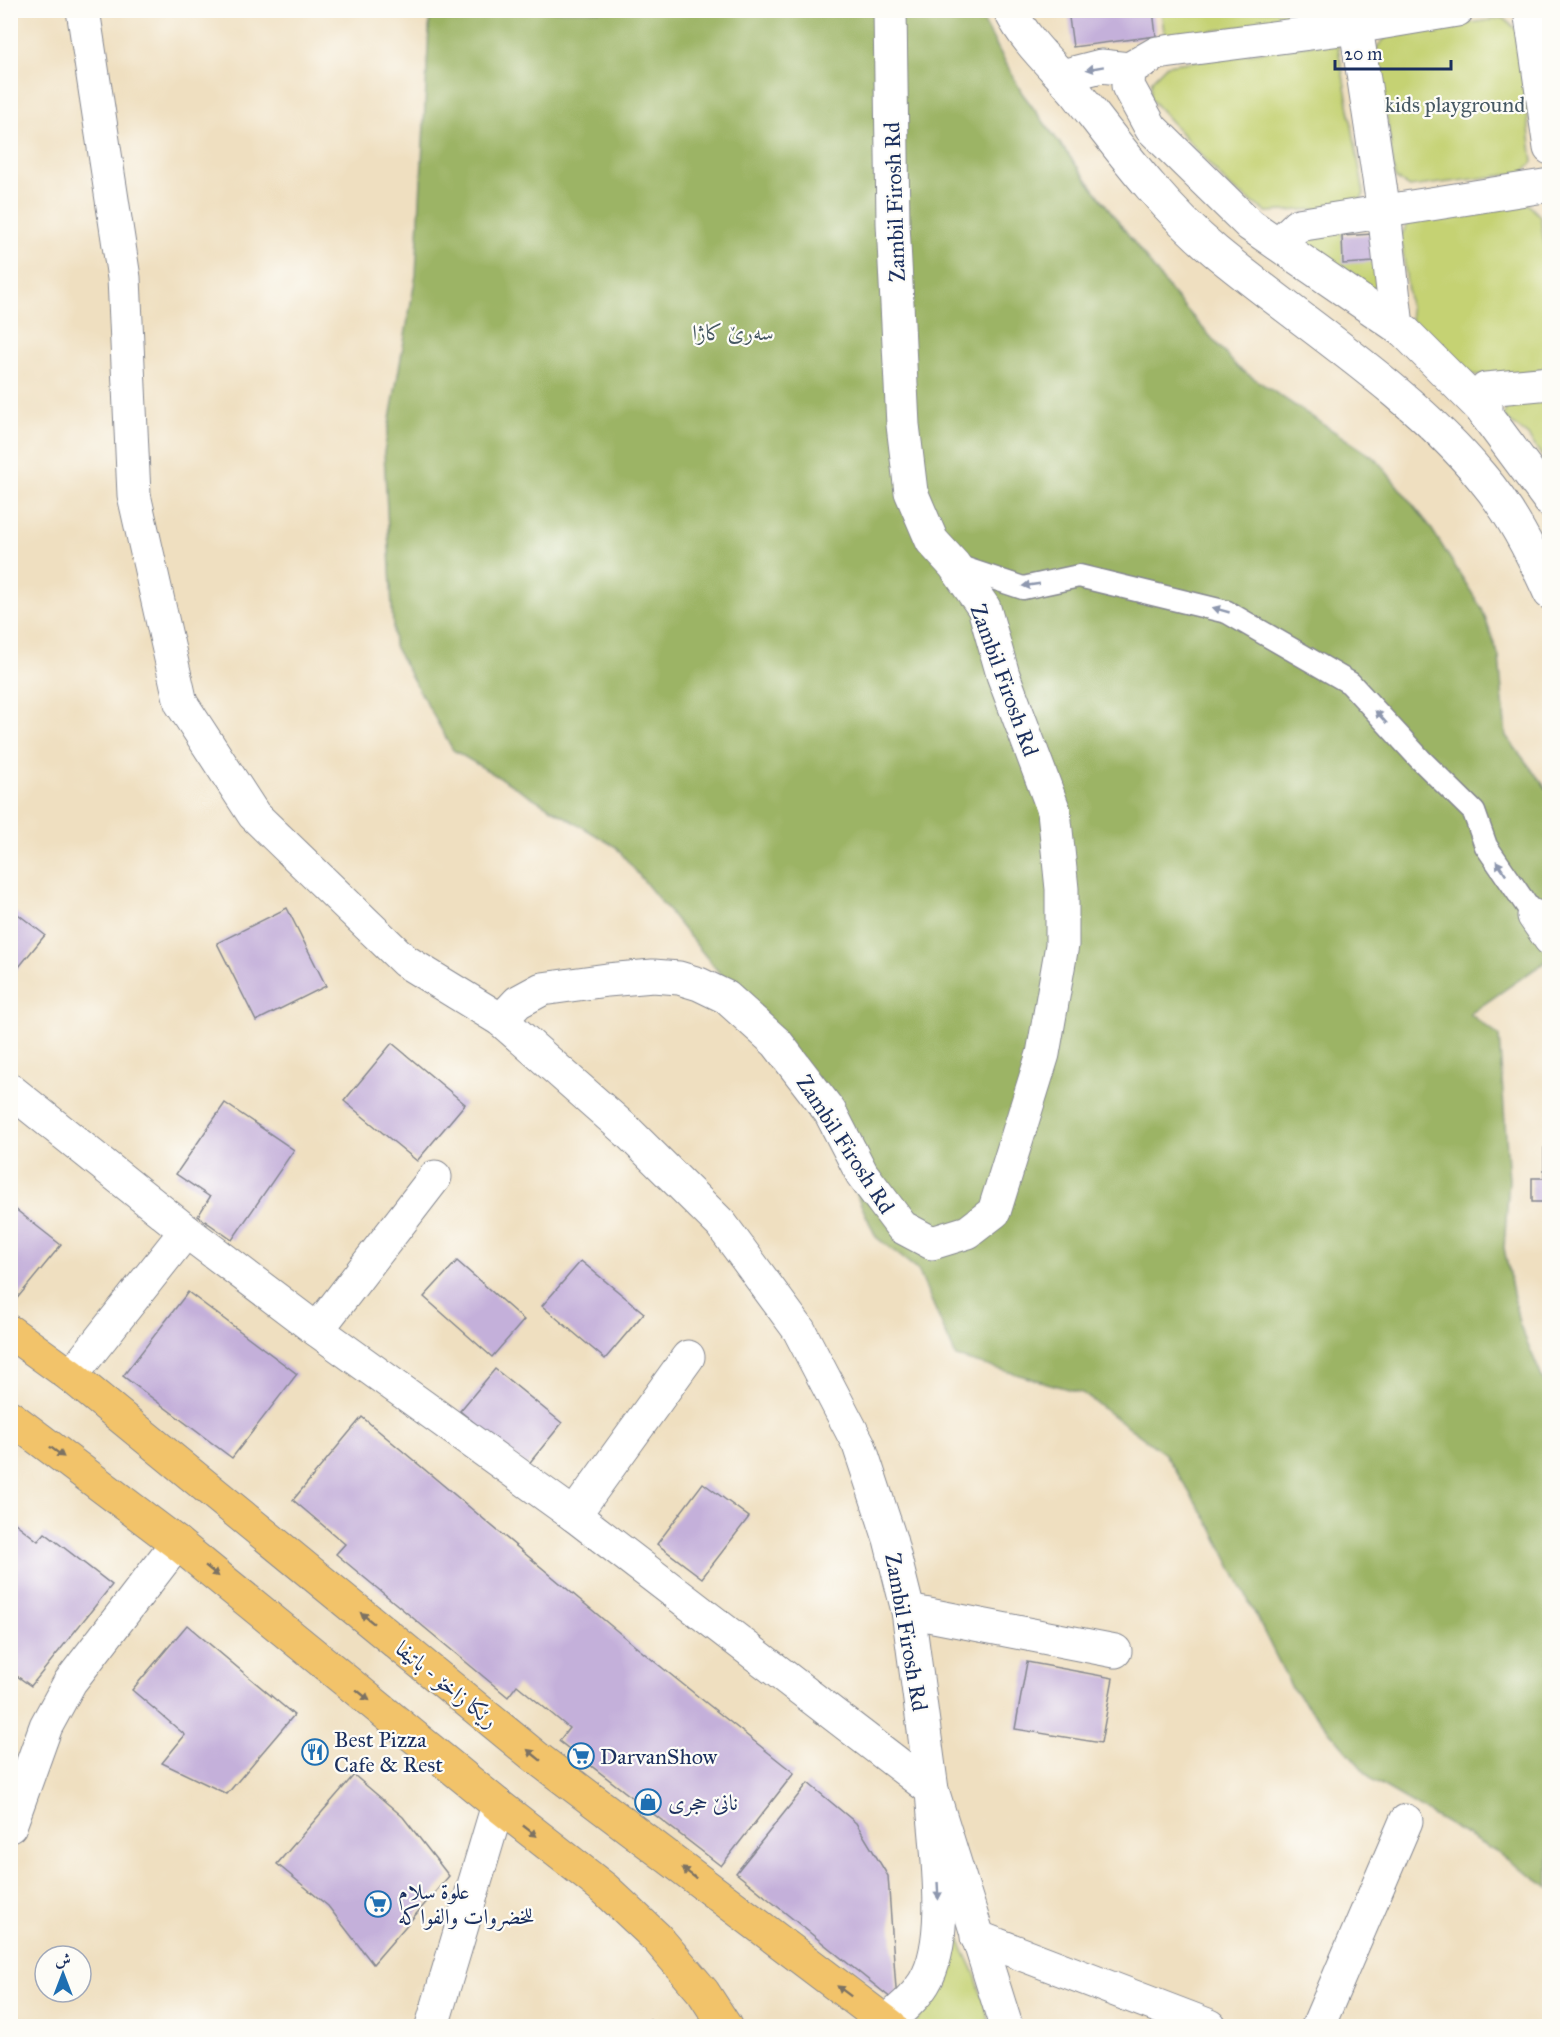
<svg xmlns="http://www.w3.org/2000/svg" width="1560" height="2037" font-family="'IM FELL Great Primer',Amiri,serif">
<rect width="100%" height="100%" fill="#fdfcf7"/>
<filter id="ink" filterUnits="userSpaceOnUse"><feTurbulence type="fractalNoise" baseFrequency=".0167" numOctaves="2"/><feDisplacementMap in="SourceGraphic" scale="12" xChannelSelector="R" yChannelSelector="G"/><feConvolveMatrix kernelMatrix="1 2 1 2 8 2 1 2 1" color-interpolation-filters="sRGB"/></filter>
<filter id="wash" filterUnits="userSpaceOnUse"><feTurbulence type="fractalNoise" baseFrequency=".008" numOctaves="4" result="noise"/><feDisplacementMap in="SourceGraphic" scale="24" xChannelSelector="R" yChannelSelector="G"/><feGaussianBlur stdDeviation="1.35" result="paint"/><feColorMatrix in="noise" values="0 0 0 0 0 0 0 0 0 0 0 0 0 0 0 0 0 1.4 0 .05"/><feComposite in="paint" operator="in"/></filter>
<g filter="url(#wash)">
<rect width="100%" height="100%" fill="#efdfc0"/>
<!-- green -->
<g fill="#c5d273" stroke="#708068" stroke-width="1.5">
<path d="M1161,10L1349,11L1165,38Z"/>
<path d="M1503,18L1517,30L1533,162L1523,173L1409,187L1395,178L1377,47L1387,36Z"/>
<path d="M1337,41L1364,194L1355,207L1266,212L1228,185L1150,98L1152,80L1167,65Z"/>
<path d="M1528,204L1540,216L1549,274V370L1497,376L1463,374L1412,324L1401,236L1409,221Z"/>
<path d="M1343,229L1342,236L1374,262L1383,299L1306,248L1310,239Z"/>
<path d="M1549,397V466L1528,436L1504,417L1506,404Z"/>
<path d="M954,1929L975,1974L991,2026H916L914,2025L949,1970Z"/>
</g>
<!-- forest -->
<path fill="#9cb465" stroke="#5c7262" stroke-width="1.5" d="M430,11H978L1022,93L1172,293L1238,368L1376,459L1429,525L1482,609L1499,657L1506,736L1549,792V959L1470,1014L1499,1036L1509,1180L1504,1248L1519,1323L1549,1394V1888L1496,1852L1373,1781L1292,1688L1211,1526L1165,1454L1082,1393L956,1357L918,1270L876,1237L851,1183L777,1043L616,847L453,750L394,646L384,452L416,275Z"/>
<g id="blocks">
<!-- building -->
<g fill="#c4b0da">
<path d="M1068,10H1153L1156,36L1073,47Z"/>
<path d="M1372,234L1374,262L1343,264L1342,236Z"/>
<path d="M10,908L45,935L10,978Z"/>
<path d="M287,908L326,986L256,1021L217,943Z"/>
<path d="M392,1043L465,1104L417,1161L344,1101Z"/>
<path d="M225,1103L294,1150L232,1240L198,1216L210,1197L176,1174Z"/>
<path d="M1544,1148H1550V1202H1532V1178H1544Z"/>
<path d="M10,1205L61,1245L10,1307Z"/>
<path d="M457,1261L524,1320L492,1357L424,1297Z"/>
<path d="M581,1261L644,1313L605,1359L542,1306Z"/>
<path d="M188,1292L297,1374L232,1458L123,1376Z"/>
<path d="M495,1369L562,1423L527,1466L460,1411Z"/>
<path d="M362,1417L635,1646L794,1773L721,1866L559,1741L569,1728L517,1685L508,1697L336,1554L345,1544L293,1500Z"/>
<path d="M703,1483L749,1517L702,1578L657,1544Z"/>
<path d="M10,1519L38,1541L45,1533L112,1585L31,1686L10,1671Z"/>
<path d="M187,1625L294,1715L227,1794L162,1763L185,1735L132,1690Z"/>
<path d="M1027,1662L1113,1678L1101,1743L1015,1729Z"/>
<path d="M354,1775L403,1817L449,1876L373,1964L328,1906L277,1864Z"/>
<path d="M808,1783L856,1823L888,1876L897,2003L736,1873Z"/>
<path d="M650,2020L653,2026H636Z"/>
</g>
</g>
</g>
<g filter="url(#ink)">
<use href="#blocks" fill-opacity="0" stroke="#85878f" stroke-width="1.5"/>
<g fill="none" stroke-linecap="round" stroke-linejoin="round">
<!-- service casing -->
<g stroke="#85878f" stroke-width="25">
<path id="service" d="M954,565L1023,588L1079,576L1227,612L1350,683L1420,759L1474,812L1486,846L1534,916"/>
</g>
<!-- minor casing -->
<g stroke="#85878f" stroke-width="35">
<g id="minor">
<path d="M83,10L124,278L134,495L181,703L254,815L405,961L501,1020L628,1132L721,1224L799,1330L859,1445L890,1539L908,1611L932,1790L1006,2026"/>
<path d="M1010,10C1026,43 1055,67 1078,95C1120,149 1162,207 1215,251C1302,323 1410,390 1481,476C1511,511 1531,551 1550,593"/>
<path d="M1457,10L1349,28L1157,53L1129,69L1128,86L1151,128L1250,225L1404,331L1480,407L1550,501"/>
<path d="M1530,10L1550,148"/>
<path d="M1356,27L1384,212L1397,326"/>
<path d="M1062,76L1101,66L1129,69"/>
<path d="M1278,244L1298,225L1550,185"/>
<path d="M1486,415V389L1550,383"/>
<path d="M1534,916L1550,939"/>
<path d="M501,1020L518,1002L542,989L607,980L653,976L679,978L699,984L726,997L777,1043L830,1112L862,1174L902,1227L932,1243L968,1232L994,1212L1043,1054L1062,945V889L1054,811L1003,675L984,608L954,565L932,541L911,492L903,425L893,223L890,10"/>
<path d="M10,1090L186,1231L317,1330L574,1515L932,1790C935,1843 952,1938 924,1983C914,1999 900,2011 885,2022"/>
<path d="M317,1330L435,1177"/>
<path d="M71,1376L186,1231"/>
<path d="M574,1515L688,1357"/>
<path d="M908,1611L1115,1651"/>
<path d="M10,1826L46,1726L70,1682L177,1543"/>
<path d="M977,1937L1210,2026"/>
<path d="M1318,2026L1406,1821"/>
</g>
</g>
<!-- tertiary casing -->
<g stroke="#85878f" stroke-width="35">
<path id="tertiary" d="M432,2026L498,1805"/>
</g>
<!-- trunk casing -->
<g stroke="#85878f" stroke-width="35">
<g id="trunk">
<path d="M10,1332L71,1376L537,1758L891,2026"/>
<path d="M10,1417L177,1543L498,1805L605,1889L657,1938L703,1992L725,2026"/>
</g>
</g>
<!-- service -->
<use href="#service" stroke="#fff" stroke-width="22"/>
<!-- minor -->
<use href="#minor" stroke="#fff" stroke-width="33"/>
<!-- tertiary -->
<use href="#tertiary" stroke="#fff" stroke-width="33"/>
<!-- trunk -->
<use href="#trunk" stroke="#f2c36a" stroke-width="33"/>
</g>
<!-- one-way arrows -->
<defs><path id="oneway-solid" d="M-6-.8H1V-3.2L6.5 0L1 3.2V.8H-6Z" transform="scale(1.5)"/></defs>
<g fill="#8d97ae">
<use href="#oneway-solid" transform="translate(1095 68) rotate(170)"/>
<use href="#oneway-solid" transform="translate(1031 585) rotate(172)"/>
<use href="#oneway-solid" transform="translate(1221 610) rotate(-164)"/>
<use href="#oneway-solid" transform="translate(1381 717) rotate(-132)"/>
<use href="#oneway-solid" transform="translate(1501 868) rotate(-124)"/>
<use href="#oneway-solid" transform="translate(938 1891) rotate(87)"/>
</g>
<g fill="#7c7263">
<use href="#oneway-solid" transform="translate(57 1452) rotate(37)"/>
<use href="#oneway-solid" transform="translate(212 1571) rotate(39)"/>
<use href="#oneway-solid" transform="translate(367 1618) rotate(-141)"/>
<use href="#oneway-solid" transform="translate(363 1695) rotate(39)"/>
<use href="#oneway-solid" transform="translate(534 1755) rotate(-141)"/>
<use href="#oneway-solid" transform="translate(530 1831) rotate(38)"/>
<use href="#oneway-solid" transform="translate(689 1873) rotate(-143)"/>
<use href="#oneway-solid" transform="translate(844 1991) rotate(-143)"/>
</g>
</g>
<!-- icons -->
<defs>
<g id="restaurant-ring" transform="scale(1.35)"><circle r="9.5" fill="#fdfcf7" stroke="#1f6fb2" stroke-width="1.5"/><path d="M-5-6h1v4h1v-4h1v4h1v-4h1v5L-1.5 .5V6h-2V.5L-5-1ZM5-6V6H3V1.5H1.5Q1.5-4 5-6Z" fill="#1f6fb2"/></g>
<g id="supermarket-ring" transform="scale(1.35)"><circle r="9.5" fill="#fdfcf7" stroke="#1f6fb2" stroke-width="1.5"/><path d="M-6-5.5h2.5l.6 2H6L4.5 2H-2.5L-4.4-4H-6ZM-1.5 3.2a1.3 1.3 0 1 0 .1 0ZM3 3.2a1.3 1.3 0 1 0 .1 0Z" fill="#1f6fb2"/></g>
<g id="shop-ring" transform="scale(1.35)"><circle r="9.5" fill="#fdfcf7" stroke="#1f6fb2" stroke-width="1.5"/><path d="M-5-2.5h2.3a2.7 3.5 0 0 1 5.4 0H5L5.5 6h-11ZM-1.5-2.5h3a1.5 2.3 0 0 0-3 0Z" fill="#1f6fb2"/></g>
</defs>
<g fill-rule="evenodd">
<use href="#restaurant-ring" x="315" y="1752"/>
<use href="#supermarket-ring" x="581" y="1756"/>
<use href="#shop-ring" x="648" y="1802"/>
<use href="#supermarket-ring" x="378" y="1904"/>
</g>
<g text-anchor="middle" stroke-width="4.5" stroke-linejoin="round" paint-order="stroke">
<!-- park labels -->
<g font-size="22" fill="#465863" stroke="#fdfcf7">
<text x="1455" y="112">kids playground</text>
<text x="733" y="340">سەرێ کاژا</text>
</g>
<!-- street labels -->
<g font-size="22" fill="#1b2f5e" stroke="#fdfcf7">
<text transform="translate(894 202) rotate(-92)" y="8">Zambil Firosh Rd</text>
<text transform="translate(1005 680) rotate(70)" y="8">Zambil Firosh Rd</text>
<text transform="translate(846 1144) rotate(57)" y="8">Zambil Firosh Rd</text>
<text transform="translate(907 1632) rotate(80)" y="8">Zambil Firosh Rd</text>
<text transform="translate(447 1684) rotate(39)" y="8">رێکا زاخۆ - باتیفا</text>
</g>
<!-- poi labels -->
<g font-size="22" fill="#1b2f5e" stroke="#fdfcf7" text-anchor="start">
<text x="334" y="1747">Best Pizza<tspan x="334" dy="25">Cafe &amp; Rest</tspan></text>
<text x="600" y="1764">DarvanShow</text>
<text x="668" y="1810">نانێ حجری</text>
<text x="398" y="1899">علوة سلام<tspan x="398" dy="25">للخضروات والفواكه</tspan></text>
</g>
</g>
<!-- margin -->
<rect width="1560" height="2037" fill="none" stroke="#fdfcf7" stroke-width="36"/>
<!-- north arrow -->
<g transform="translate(63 1974)"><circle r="28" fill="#fdfcf7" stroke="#a3aaba" stroke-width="1.5"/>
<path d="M0-4.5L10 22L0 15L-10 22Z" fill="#1f6fb2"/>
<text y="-9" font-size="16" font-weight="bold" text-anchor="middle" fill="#1b2f5e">ش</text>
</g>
<!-- scale -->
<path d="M1335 60v9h116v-9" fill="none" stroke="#1b2f5e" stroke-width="3"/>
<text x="1344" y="60" font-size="18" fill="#1b2f5e" stroke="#fdfcf7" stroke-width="4.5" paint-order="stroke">20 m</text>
</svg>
